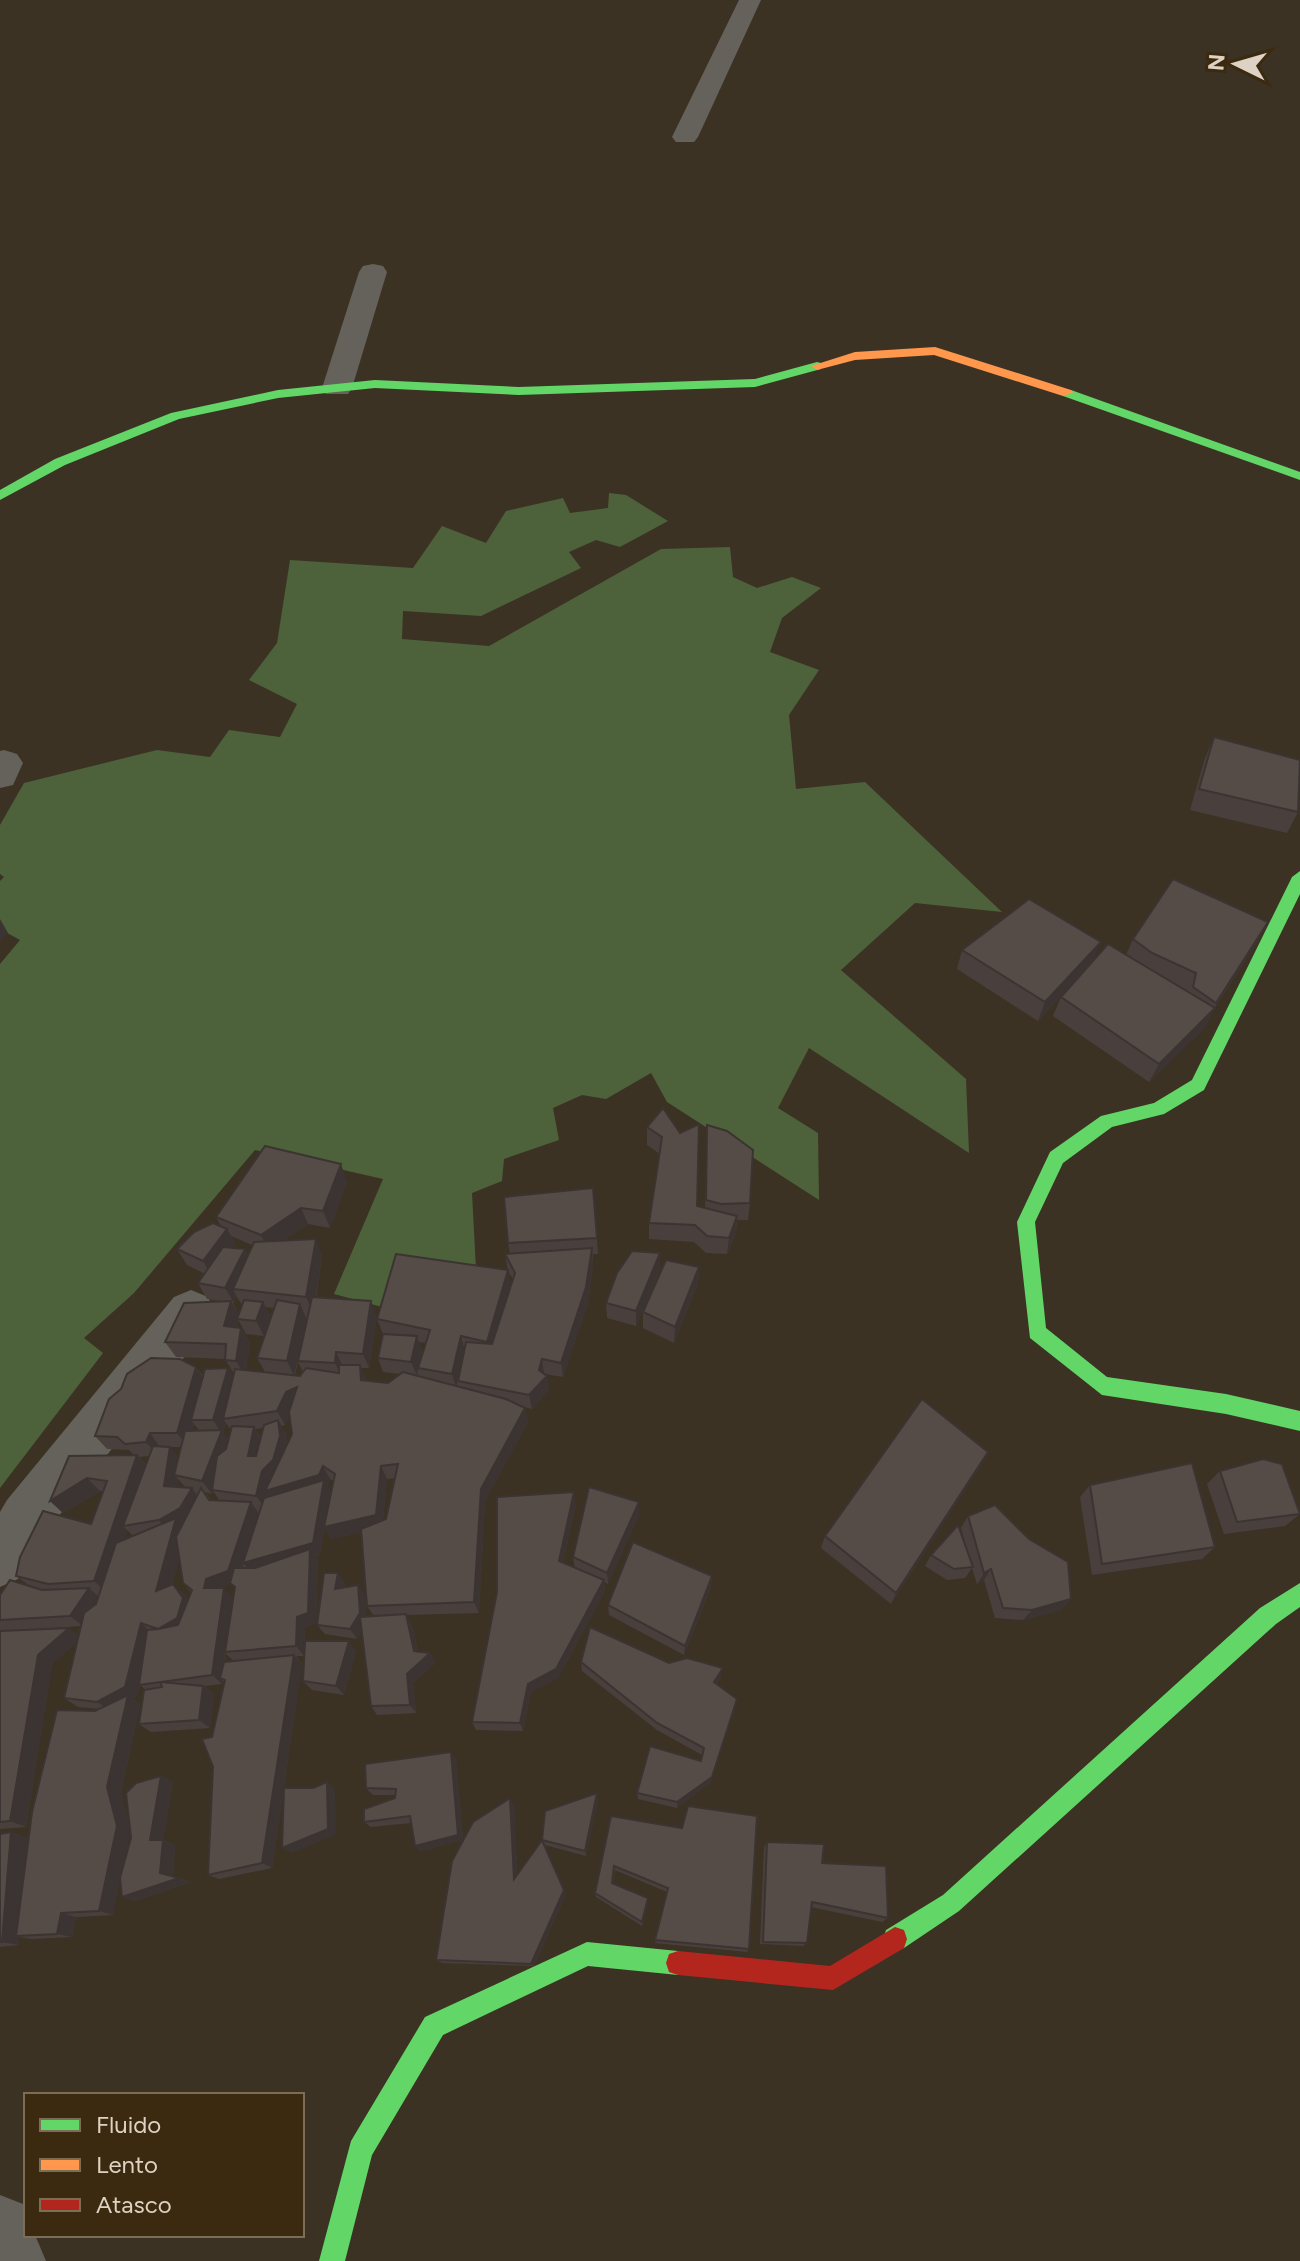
<svg xmlns="http://www.w3.org/2000/svg" width="1300" height="2261" font-family="Figtree,sans-serif">
<rect width="100%" height="100%" fill="#3b3224"/>
<!-- green -->
<path fill="#4d623a" d="M609,493L626,495L668,521L620,547L596,540L569,552L581,568L481,616L403,611L402,639L489,646L661,549L730,547L733,577L757,588L792,577L821,588L782,618L770,652L819,670L789,715L796,789L865,782L1002,912L915,903L841,970L966,1079L969,1153L809,1048L778,1108L818,1133L819,1200L667,1102L651,1073L606,1099L582,1095L553,1108L559,1140L504,1159L502,1181L472,1193L476,1270L382,1307L334,1294L383,1179L255,1150L134,1293L84,1338L103,1353L0,1488V964L20,940L0,929V881L4,877L0,874V825L24,783L157,750L210,757L229,730L280,737L297,704L249,680L277,643L290,560L413,568L442,526L486,543L506,511L563,498L570,513L608,508Z"/>
<g fill="none" stroke-linecap="round" stroke-linejoin="round">
<!-- street -->
<g fill="#65625c" fill-rule="evenodd">
<path d="M739,0H761L698,137L694,142H676L672,137Z"/>
<path d="M373,264L383,266L387,272L352,388L348,394H326L322,388L359,272L363,266Z"/>
<path d="M4,750L17,754L23,763L13,785L0,788V751Z"/>
<path d="M191,1290L208,1297L215,1312L208,1327L43,1536L18,1579L0,1587V1512L7,1500L174,1297Z"/>
<path d="M0,2195L23,2204L26,2235H35L46,2261H0Z"/>
</g>
<!-- fast -->
<g fill="#63d668" fill-rule="evenodd">
<path d="M817,362L821,363V369L755,387L519,395L375,388L278,398L179,419L65,465L0,500V490L55,459L171,413L278,390L375,380L519,387L755,379Z"/>
<path d="M1063,390H1071L1300,472V480L1063,396Z"/>
<path d="M1300,871V894L1204,1090L1164,1114L1112,1127L1063,1163L1035,1222L1046,1328L1107,1377L1226,1394L1300,1411V1431L1226,1414L1102,1395L1030,1338L1017,1222L1050,1152L1101,1116L1154,1103L1192,1080L1292,877Z"/>
<path d="M1300,1583V1607L1276,1624L959,1911L904,1948L895,1951L886,1948L883,1939L886,1930L943,1895L1260,1608Z"/>
<path d="M587,1942L678,1951L687,1954L690,1963L687,1972L678,1975L588,1966L443,2035L372,2155L345,2261H319L351,2141L425,2017Z"/>
</g>
<!-- slow -->
<path fill="#ff974d" fill-rule="evenodd" d="M935,347L1071,390L1073,393L1063,396L934,355L855,360L817,370L811,366L855,352Z"/>
<!-- jam -->
<path fill="#b3261e" fill-rule="evenodd" d="M895,1927L904,1930L907,1939L904,1948L833,1990L678,1975L669,1972L666,1963L669,1954L678,1951L830,1966Z"/>
</g>
<!-- wall -->
<g fill="#49403d" fill-rule="evenodd">
<path d="M1214,737L1298,812L1287,833L1190,810L1205,758Z"/>
<path d="M1268,922L1257,942L1213,1011L1205,1027L1149,1082L1053,1016L1061,997L1126,955L1133,939Z"/>
<path d="M962,950L1093,961L1038,1021L957,969Z"/>
<path d="M663,1108L697,1206L705,1208L707,1125L750,1203L748,1220H737L736,1233L727,1254L706,1253L694,1242L649,1239V1223L660,1154L647,1145V1127Z"/>
<path d="M347,1182L330,1228L308,1224L285,1240L322,1255L316,1298L377,1317L369,1368H361L366,1380L388,1383L400,1374L383,1372L378,1358L383,1334L377,1319L511,1286L513,1279L508,1271L505,1254H510L508,1243L593,1188L598,1254H593V1265L588,1303L563,1377L545,1374L549,1390L532,1409L524,1407L525,1408L528,1422L485,1501L479,1613L406,1615L412,1624L418,1651L430,1653L435,1663L413,1683L416,1713L377,1715L371,1706L362,1631L357,1639L325,1634L317,1625L338,1573L345,1584V1587L365,1595L366,1617L374,1616L367,1606L361,1532L331,1539L325,1528L320,1555L315,1556L318,1560L316,1623L305,1627L304,1656H296L302,1664L272,1868L219,1879L208,1875L213,1767L212,1737L225,1683L223,1681L222,1684L204,1686L214,1694L210,1728L151,1732L139,1724L146,1690L140,1685L137,1696L132,1698L140,1704L121,1793L130,1831L121,1876L161,1776L173,1782L163,1840L175,1845L173,1876L191,1882L135,1901L122,1897L120,1878L113,1915L76,1917L72,1937L32,1939L19,1937V1945L0,1947V1834L11,1832L27,1838L25,1869L95,1711L99,1709L78,1707L64,1698L77,1642L52,1664L26,1827L0,1829V1595L30,1586L16,1576L91,1524L103,1491H100L63,1513L50,1501L69,1456L134,1455L129,1450L107,1449L95,1436L196,1367L203,1376L228,1368L233,1377L234,1374L225,1359L176,1357L165,1342L219,1301L207,1299L198,1283L205,1274L187,1265L177,1249L221,1226L216,1217ZM231,1236L252,1245L248,1255L234,1248L236,1245ZM237,1297L242,1305L239,1314L233,1303H234ZM265,1307L274,1308L257,1358L265,1372L246,1370L250,1343L241,1328L237,1327L239,1321L246,1334L264,1336L271,1318ZM419,1342L426,1343L420,1363L422,1351ZM298,1362L303,1372L300,1376L295,1375ZM290,1415L292,1434L288,1444L286,1433L281,1426L285,1425ZM226,1423L231,1430L228,1439L223,1432ZM194,1424L199,1430L192,1431ZM263,1428L261,1438L255,1429ZM163,1447H181L178,1457ZM149,1456L146,1465L139,1457ZM395,1478L386,1519L383,1520L387,1479ZM178,1479L185,1487H177ZM330,1479L334,1481L331,1492L327,1486ZM213,1491L220,1501L211,1500L205,1492L212,1494ZM127,1530L133,1536L124,1540ZM179,1559L183,1583L191,1592L188,1600L184,1594L172,1584ZM231,1584L235,1588L233,1598L222,1588ZM81,1626L79,1635L23,1630ZM226,1654L234,1661L225,1662Z"/>
<path d="M699,1267L698,1283L674,1343L643,1328V1312Z"/>
<path d="M660,1269L636,1326L607,1318L606,1303Z"/>
<path d="M981,1465L891,1604L821,1548L825,1536Z"/>
<path d="M1220,1471L1300,1514L1285,1526L1224,1534L1207,1484Z"/>
<path d="M1090,1485L1215,1547L1202,1559L1092,1575L1080,1497Z"/>
<path d="M576,1505L563,1563L575,1568L573,1557L639,1515L608,1584L604,1582L605,1591L558,1678L531,1692L523,1731L476,1730L472,1722Z"/>
<path d="M968,1516L1071,1599L1061,1610L1023,1620L995,1618L984,1580L977,1584L972,1568L965,1578L947,1580L925,1566L931,1555L969,1558L961,1528Z"/>
<path d="M711,1587L684,1655L609,1615L608,1605Z"/>
<path d="M356,1651L344,1695L312,1690L303,1681Z"/>
<path d="M581,1662L669,1663L721,1677L717,1684L735,1708L710,1783L677,1808L638,1799L637,1793L701,1761L702,1755L657,1730L582,1671Z"/>
<path d="M456,1759L463,1840L421,1851L415,1846L411,1823L371,1827L364,1822L395,1798V1795H373L366,1788Z"/>
<path d="M598,1799L586,1856L545,1845L566,1894L534,1966L442,1963L436,1960L514,1804L517,1875L542,1840Z"/>
<path d="M611,1816L749,1949L747,1952L655,1943L667,1892L615,1870L613,1883L648,1902L642,1926L596,1897L595,1893Z"/>
<path d="M767,1842L822,1863L888,1918L882,1922L811,1907L807,1943L803,1946L760,1944L764,1847Z"/>
</g>
<!-- shaded-wall -->
<g fill="#3c3432">
<path d="M0,919L8,933L0,941Z"/>
<path d="M1268,922L1257,942L1213,1011L1205,1027L1149,1082L1159,1064L1213,1010Z"/>
<path d="M1101,942L1093,961L1038,1021L1045,1002Z"/>
<path d="M341,1164L347,1182L330,1228L323,1211Z"/>
<path d="M301,1208L308,1224L269,1252L261,1235Z"/>
<path d="M737,1216L736,1233L727,1254L729,1238Z"/>
<path d="M227,1229L236,1245L212,1277L203,1261Z"/>
<path d="M316,1239L322,1255L313,1312L306,1297Z"/>
<path d="M592,1248L593,1265L588,1303L563,1377L561,1363Z"/>
<path d="M245,1249L253,1265L233,1289L237,1297L234,1303L225,1288Z"/>
<path d="M660,1253V1269L636,1326V1311Z"/>
<path d="M699,1267L698,1283L674,1343L675,1327Z"/>
<path d="M508,1270L511,1286L491,1357L487,1342Z"/>
<path d="M231,1301L240,1316L237,1319L239,1321L233,1341L224,1326Z"/>
<path d="M371,1301L377,1317L369,1368L363,1354Z"/>
<path d="M263,1302L271,1318L264,1336L256,1321Z"/>
<path d="M300,1304L307,1320L294,1376L287,1361Z"/>
<path d="M241,1328L250,1343L245,1376L236,1361Z"/>
<path d="M417,1336L422,1351L417,1376L411,1362Z"/>
<path d="M461,1336L465,1351L456,1388L452,1374Z"/>
<path d="M336,1352L343,1367L342,1378L335,1363Z"/>
<path d="M542,1359L544,1374L547,1376L549,1390L532,1409L529,1395L539,1370Z"/>
<path d="M360,1365L366,1380H361Z"/>
<path d="M196,1367L206,1382L191,1420L194,1424L188,1447L177,1433Z"/>
<path d="M228,1368L237,1382L223,1419L226,1423L223,1432L231,1443L212,1494L202,1481L221,1432L213,1420Z"/>
<path d="M297,1387L294,1406L285,1425L277,1411L286,1392Z"/>
<path d="M525,1408L528,1422L485,1501L479,1613L474,1602L481,1489Z"/>
<path d="M278,1420L286,1433L289,1449L323,1466L330,1479L327,1486L331,1492L381,1466L387,1479L382,1527L331,1539L325,1528L320,1555L315,1556L318,1560L316,1623L305,1627L304,1656L296,1646L252,1574L244,1564L238,1582L216,1590L204,1588L206,1579L251,1502L260,1515L274,1504L268,1495L265,1508L256,1496L262,1471Z"/>
<path d="M254,1427L262,1441L257,1469L248,1456Z"/>
<path d="M150,1433L160,1447L157,1455L146,1442Z"/>
<path d="M170,1447L181,1460L174,1475L178,1479L175,1498L164,1486Z"/>
<path d="M988,1452L981,1465L891,1604L896,1593Z"/>
<path d="M137,1455L148,1468L123,1526L127,1530L107,1592L94,1581Z"/>
<path d="M87,1478L100,1491L63,1513L50,1501Z"/>
<path d="M192,1488L202,1501L187,1530L168,1601L156,1591L170,1532L159,1520Z"/>
<path d="M574,1492L576,1505L561,1572L559,1561Z"/>
<path d="M639,1502V1515L608,1584L607,1573Z"/>
<path d="M991,1569L984,1580L977,1584L984,1573Z"/>
<path d="M338,1573L345,1584L342,1599L335,1589Z"/>
<path d="M712,1576L711,1587L684,1655L685,1646Z"/>
<path d="M604,1580L605,1591L558,1678L531,1692L523,1731L520,1723L528,1684Z"/>
<path d="M173,1584L184,1594L194,1608L188,1628L158,1629Z"/>
<path d="M358,1585L365,1595L367,1623L357,1639L350,1629Z"/>
<path d="M89,1588L101,1599L83,1626L70,1616Z"/>
<path d="M224,1588L234,1599L225,1652L226,1654L223,1679L220,1678L223,1681L222,1684L212,1675Z"/>
<path d="M1071,1599L1061,1610L1023,1620L1032,1610Z"/>
<path d="M406,1614L412,1624L420,1660L414,1651Z"/>
<path d="M141,1623L152,1633L137,1696L132,1698L140,1704L121,1793L130,1831L113,1915L99,1911L107,1787L110,1710L97,1702Z"/>
<path d="M69,1628L82,1638L52,1664L26,1827L10,1821L38,1655Z"/>
<path d="M349,1641L356,1651L344,1695L336,1686Z"/>
<path d="M430,1653L435,1663L413,1683L416,1713L410,1705L407,1674Z"/>
<path d="M294,1655L302,1664L272,1868L262,1863Z"/>
<path d="M723,1668L721,1677L712,1691L714,1682Z"/>
<path d="M203,1686L214,1694L210,1728L199,1720Z"/>
<path d="M737,1699L710,1783L677,1808V1802Z"/>
<path d="M451,1752L456,1759L463,1840L421,1851L415,1846Z"/>
<path d="M161,1776L173,1782L163,1840L175,1845L173,1877L160,1873L150,1840Z"/>
<path d="M327,1782L335,1789L336,1835L292,1853L282,1848Z"/>
<path d="M597,1793L598,1799L586,1856L585,1851Z"/>
<path d="M510,1798L514,1804L518,1883L514,1879Z"/>
<path d="M11,1832L27,1838L19,1936H16L19,1937V1945L2,1942Z"/>
<path d="M542,1840L566,1894L534,1966L531,1964Z"/>
<path d="M179,1878L191,1882L135,1901L122,1897Z"/>
<path d="M61,1913L76,1917L72,1937L57,1934Z"/>
</g>
<!-- building -->
<g fill="#554b47" stroke="#3c3432" stroke-width="2">
<path d="M1214,737L1300,760L1298,812L1199,789Z"/>
<path d="M1173,879L1268,922L1216,1003L1193,987L1196,973L1152,953L1133,939Z"/>
<path d="M1029,899L1101,942L1045,1002L962,950Z"/>
<path d="M1108,944L1215,1008L1159,1064L1061,997Z"/>
<path d="M663,1108L680,1133L699,1124L697,1206L737,1216L729,1238L707,1236L695,1225L649,1223L662,1137L647,1127Z"/>
<path d="M707,1125L727,1131L753,1150L750,1203L721,1204L706,1200Z"/>
<path d="M265,1146L341,1164L323,1211L301,1208L261,1235L216,1217Z"/>
<path d="M593,1188L597,1238L508,1243L504,1197Z"/>
<path d="M213,1223L227,1229L203,1261L177,1249L194,1232Z"/>
<path d="M316,1239L306,1297L233,1289L254,1242Z"/>
<path d="M223,1247L245,1249L225,1288L198,1283Z"/>
<path d="M592,1248L586,1287L561,1363L542,1359L539,1370L547,1376L529,1395L458,1381L466,1342L492,1344L515,1273L505,1254Z"/>
<path d="M632,1251L660,1253L636,1311L606,1303L617,1273Z"/>
<path d="M396,1254L508,1270L487,1342L461,1336L452,1374L418,1368L430,1330L377,1319Z"/>
<path d="M666,1260L699,1267L675,1327L643,1312Z"/>
<path d="M312,1297L371,1301L363,1354L336,1352L335,1363L298,1361Z"/>
<path d="M244,1300L263,1302L256,1321L237,1319Z"/>
<path d="M277,1300L300,1304L287,1361L257,1358Z"/>
<path d="M231,1301L224,1326L241,1328L236,1361L225,1360L226,1344L165,1342L184,1303Z"/>
<path d="M383,1334L417,1336L411,1362L378,1358Z"/>
<path d="M151,1358L180,1359L196,1367L177,1433H150L146,1442L125,1444L117,1437L95,1436L109,1399L121,1389L127,1374Z"/>
<path d="M339,1365H360L361,1380L388,1383L403,1372L506,1399L525,1408L481,1489L474,1602L367,1606L361,1529L386,1519L398,1464L381,1466L376,1515L324,1527L335,1474L323,1466L319,1475L265,1491L292,1434L289,1412L297,1387L286,1392L277,1411L223,1419L235,1369L300,1376L306,1368L339,1373Z"/>
<path d="M228,1368L213,1420H191L205,1369Z"/>
<path d="M922,1399L988,1452L896,1593L825,1536Z"/>
<path d="M278,1420L280,1436L273,1460L262,1471L256,1496L212,1490L217,1456L226,1449L232,1426L254,1427L248,1456H256L264,1425Z"/>
<path d="M222,1430L202,1481L174,1475L185,1431Z"/>
<path d="M153,1446L170,1447L164,1486L192,1488L180,1508L159,1520L123,1526Z"/>
<path d="M137,1455L94,1581L48,1584L16,1576L20,1557L43,1511L91,1524L107,1481L87,1478L50,1501L69,1456Z"/>
<path d="M1263,1459L1282,1464L1300,1514L1237,1522L1220,1471Z"/>
<path d="M1192,1463L1215,1547L1102,1564L1090,1485Z"/>
<path d="M324,1480L313,1543L243,1563L264,1498Z"/>
<path d="M589,1487L639,1502L607,1573L573,1557Z"/>
<path d="M201,1488L209,1500L251,1502L228,1571L206,1579L204,1588H224L212,1675L161,1682L203,1686L199,1720L139,1724L144,1690L162,1687L160,1682L139,1685L147,1630L158,1629L141,1623L125,1687L97,1702L64,1698L84,1613L96,1604L116,1543L176,1518L156,1591L173,1584L183,1598L177,1618L158,1629L178,1625L192,1590L183,1583L176,1537Z"/>
<path d="M574,1492L559,1561L604,1580L556,1669L528,1684L520,1723L472,1722L497,1592V1497Z"/>
<path d="M995,1505L1029,1539L1068,1562L1071,1599L1032,1610L1003,1608L991,1569L984,1573L968,1516Z"/>
<path d="M958,1525L973,1567L954,1569L931,1555Z"/>
<path d="M633,1542L712,1576L685,1646L608,1605Z"/>
<path d="M310,1549L308,1613L297,1617L296,1646L225,1652L235,1587L230,1583L234,1568H255Z"/>
<path d="M324,1573H338L335,1589L358,1585L360,1613L350,1629L317,1625Z"/>
<path d="M10,1580L42,1590L89,1588L70,1616L0,1620V1595Z"/>
<path d="M406,1614L414,1651L430,1653L407,1674L410,1705L371,1706L360,1617Z"/>
<path d="M590,1627L669,1663L687,1658L723,1668L714,1682L737,1699L712,1777L677,1802L637,1793L650,1746L701,1761L704,1748L657,1723L581,1662Z"/>
<path d="M69,1628L38,1655L10,1821L0,1822V1631Z"/>
<path d="M305,1641H349L336,1686L303,1681Z"/>
<path d="M294,1655L262,1863L208,1875L213,1767L202,1739L212,1737L225,1680L220,1678L224,1662Z"/>
<path d="M128,1695L107,1787L117,1826L99,1911L61,1913L57,1934L16,1936L32,1812L57,1710L95,1711Z"/>
<path d="M451,1752L458,1835L415,1846L410,1816L364,1822V1809L395,1798L396,1789L366,1788L365,1764Z"/>
<path d="M161,1776L150,1840H163L160,1873L179,1878L122,1897L120,1878L131,1838L126,1793L136,1783Z"/>
<path d="M327,1782L328,1829L282,1848L284,1788H313Z"/>
<path d="M597,1793L585,1851L542,1840L545,1811Z"/>
<path d="M510,1798L514,1879L542,1840L564,1890L531,1964L436,1960L452,1861L473,1822Z"/>
<path d="M688,1806L757,1816L749,1949L655,1940L668,1888L614,1866L612,1883L648,1898L642,1922L595,1893L611,1816L682,1828Z"/>
<path d="M11,1832L2,1942H0V1834Z"/>
<path d="M767,1842L824,1844L822,1863L886,1866L888,1918L812,1902L807,1943L763,1942Z"/>
</g>
<!-- legend -->
<rect x="24" y="2093" width="280" height="144" fill="#3b2a0f" stroke="#7c6d57" stroke-width="2"/>
<rect x="40" y="2119" width="40" height="12" fill="#63d668" stroke="#7c6d57" stroke-width="2"/>
<text x="96" y="2133" font-size="24" fill="#ddd2c3">Fluido</text>
<rect x="40" y="2159" width="40" height="12" fill="#ff974d" stroke="#7c6d57" stroke-width="2"/>
<text x="96" y="2173" font-size="24" fill="#ddd2c3">Lento</text>
<rect x="40" y="2199" width="40" height="12" fill="#b3261e" stroke="#7c6d57" stroke-width="2"/>
<text x="96" y="2213" font-size="24" fill="#ddd2c3">Atasco</text>
<!-- north arrow -->
<g transform="translate(1236 64) rotate(275)" stroke="#3b2a0f" stroke-width="6" paint-order="stroke">
<path d="M0-6L14 30L0 20L-14 30Z" fill="#ddd2c3"/>
<text y="-12" font-size="22" font-weight="bold" text-anchor="middle" fill="#ddd2c3">N</text>
</g>
</svg>
